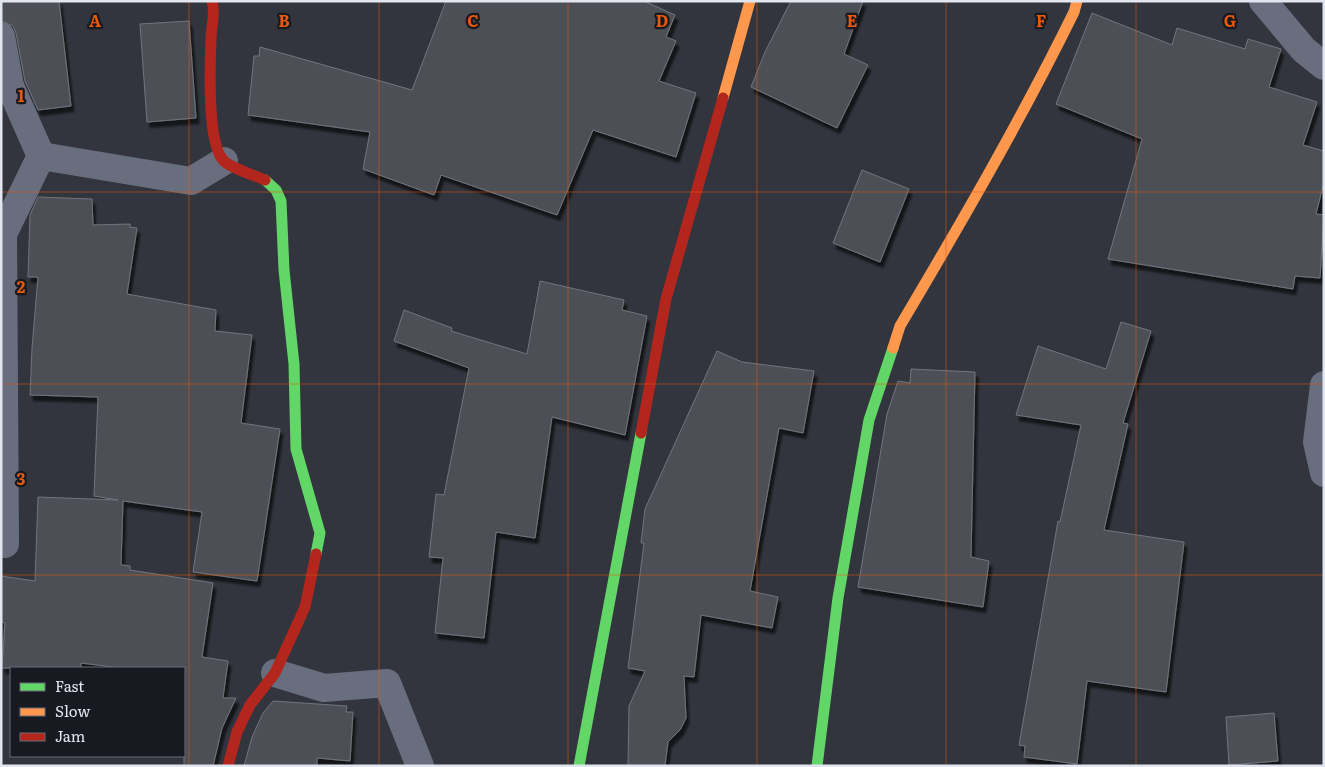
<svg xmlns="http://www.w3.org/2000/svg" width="1325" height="767" font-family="Literata,serif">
<defs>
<filter id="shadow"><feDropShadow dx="3" dy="5.5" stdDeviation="1" flood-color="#0009"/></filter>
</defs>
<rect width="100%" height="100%" fill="#32353d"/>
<!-- building -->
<g fill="#4e5057" stroke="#71747c" filter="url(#shadow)">
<path d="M1,1H59L71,106L38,110L25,81L16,33L13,26L1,21Z"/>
<path d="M446,1H644L675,15L666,37L676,41L659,81L696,93L676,157L593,130L557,215L441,175L434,195L363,169L370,132L248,115L254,56H259L260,47L412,90Z"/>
<path d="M791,1H863L844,54L868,65L837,128L751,87L765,52Z"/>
<path d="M1092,13L1172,45L1177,28L1245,49L1248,39L1281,49L1269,87L1317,102L1303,145L1324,151V182L1316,214L1324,215L1320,278L1295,276L1293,289L1108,259L1142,139L1056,104Z"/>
<path d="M189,21L196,118L147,122L140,24Z"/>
<path d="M862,170L909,189L880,262L833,243Z"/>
<path d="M38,197L92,199L93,225L130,224V227L137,228L127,294L216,310L215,331L252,335L241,423L280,429L257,581L193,572L202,512L123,501L121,565L130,566V570L213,583L202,657L228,661L223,698H236L222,728L213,766H184V668H121L81,663V668H2L5,623L1,622V576L35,581L38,497L118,500L94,496L98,397L30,395L32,348L38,277H28L30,215Z"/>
<path d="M540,281L624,300L622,310L647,316L625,435L552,417L535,538L496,532L484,638L435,633L443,558L429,557L436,494L444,495L469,368L394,341L404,310L452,328L451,331L527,354Z"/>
<path d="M1121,322L1151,331L1123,423L1128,424L1104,530L1184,542L1166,692L1087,681L1077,764L1024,757L1025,746L1019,745L1058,521L1060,522L1081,425L1016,415L1038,346L1106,369Z"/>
<path d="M717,351L742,362L814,371L803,433L779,428L750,591L778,597L772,628L701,615L694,677L684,676L686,718L680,730L668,742L665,766H628L629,706L645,671L628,668L644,543H641L645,509Z"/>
<path d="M911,369L975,372L971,557L989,561L983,607L858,587L887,414L898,381L910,383Z"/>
<path d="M273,701L347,706L346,712H353L350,761L317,758V766H244L252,737L263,713Z"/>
<path d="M1274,713L1278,761L1229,765L1226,717Z"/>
</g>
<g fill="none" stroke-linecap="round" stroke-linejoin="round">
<!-- street -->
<g stroke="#696e7e" stroke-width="28">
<path d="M1263,1L1304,50L1324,66"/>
<path d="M1,36L10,86L41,156L3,234L5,544"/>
<path d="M41,156L191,181L224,161"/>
<path d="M1324,385L1317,442L1324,473"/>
<path d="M275,673L324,688L387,683L420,766"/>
</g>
<!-- fast -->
<g stroke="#63d668" stroke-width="11">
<path d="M265,180L276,190L281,201L284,270L294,364L296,449L320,533L316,554"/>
<path d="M579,766L641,433"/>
<path d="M817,766L838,598L869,420L893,348"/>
</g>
<!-- slow -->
<g stroke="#ff974d" stroke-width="11">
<path d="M723,98L750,1"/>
<path d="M893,348L900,326C961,223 1021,120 1074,12L1077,1"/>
</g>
<!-- jam -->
<g stroke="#b3261e" stroke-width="11">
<path d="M212,1C216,13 211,27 211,39C210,65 207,142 223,160C230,168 254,175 265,180"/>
<path d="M641,433L666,299L723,98"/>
<path d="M228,766L237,732L250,705L275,673L305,607L316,554"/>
</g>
</g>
<!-- grid -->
<path fill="none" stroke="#e8590c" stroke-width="1" stroke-opacity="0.55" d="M189,1V766M379,1V766M568,1V766M757,1V766M946,1V766M1136,1V766M1,192H1324M1,384H1324M1,575H1324"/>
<g font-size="16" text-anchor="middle" font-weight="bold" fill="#e8590c" stroke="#181a22" stroke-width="4.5" stroke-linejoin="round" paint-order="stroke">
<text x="95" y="27">A</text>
<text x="284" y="27">B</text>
<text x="473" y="27">C</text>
<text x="662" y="27">D</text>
<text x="852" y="27">E</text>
<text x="1041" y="27">F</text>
<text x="1230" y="27">G</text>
<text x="21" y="102">1</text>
<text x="21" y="293">2</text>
<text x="21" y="485">3</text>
</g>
<!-- border -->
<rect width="1325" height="767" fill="none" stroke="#e2e6f0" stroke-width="5"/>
<!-- legend -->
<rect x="10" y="667" width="175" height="90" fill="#181a22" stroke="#696c74"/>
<rect x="20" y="683" width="25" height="8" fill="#63d668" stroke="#696c74"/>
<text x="55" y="692" font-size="15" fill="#e2e6f0">Fast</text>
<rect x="20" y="708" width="25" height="8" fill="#ff974d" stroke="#696c74"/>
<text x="55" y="717" font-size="15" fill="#e2e6f0">Slow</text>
<rect x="20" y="733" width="25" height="8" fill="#b3261e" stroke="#696c74"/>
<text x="55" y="742" font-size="15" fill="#e2e6f0">Jam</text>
</svg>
